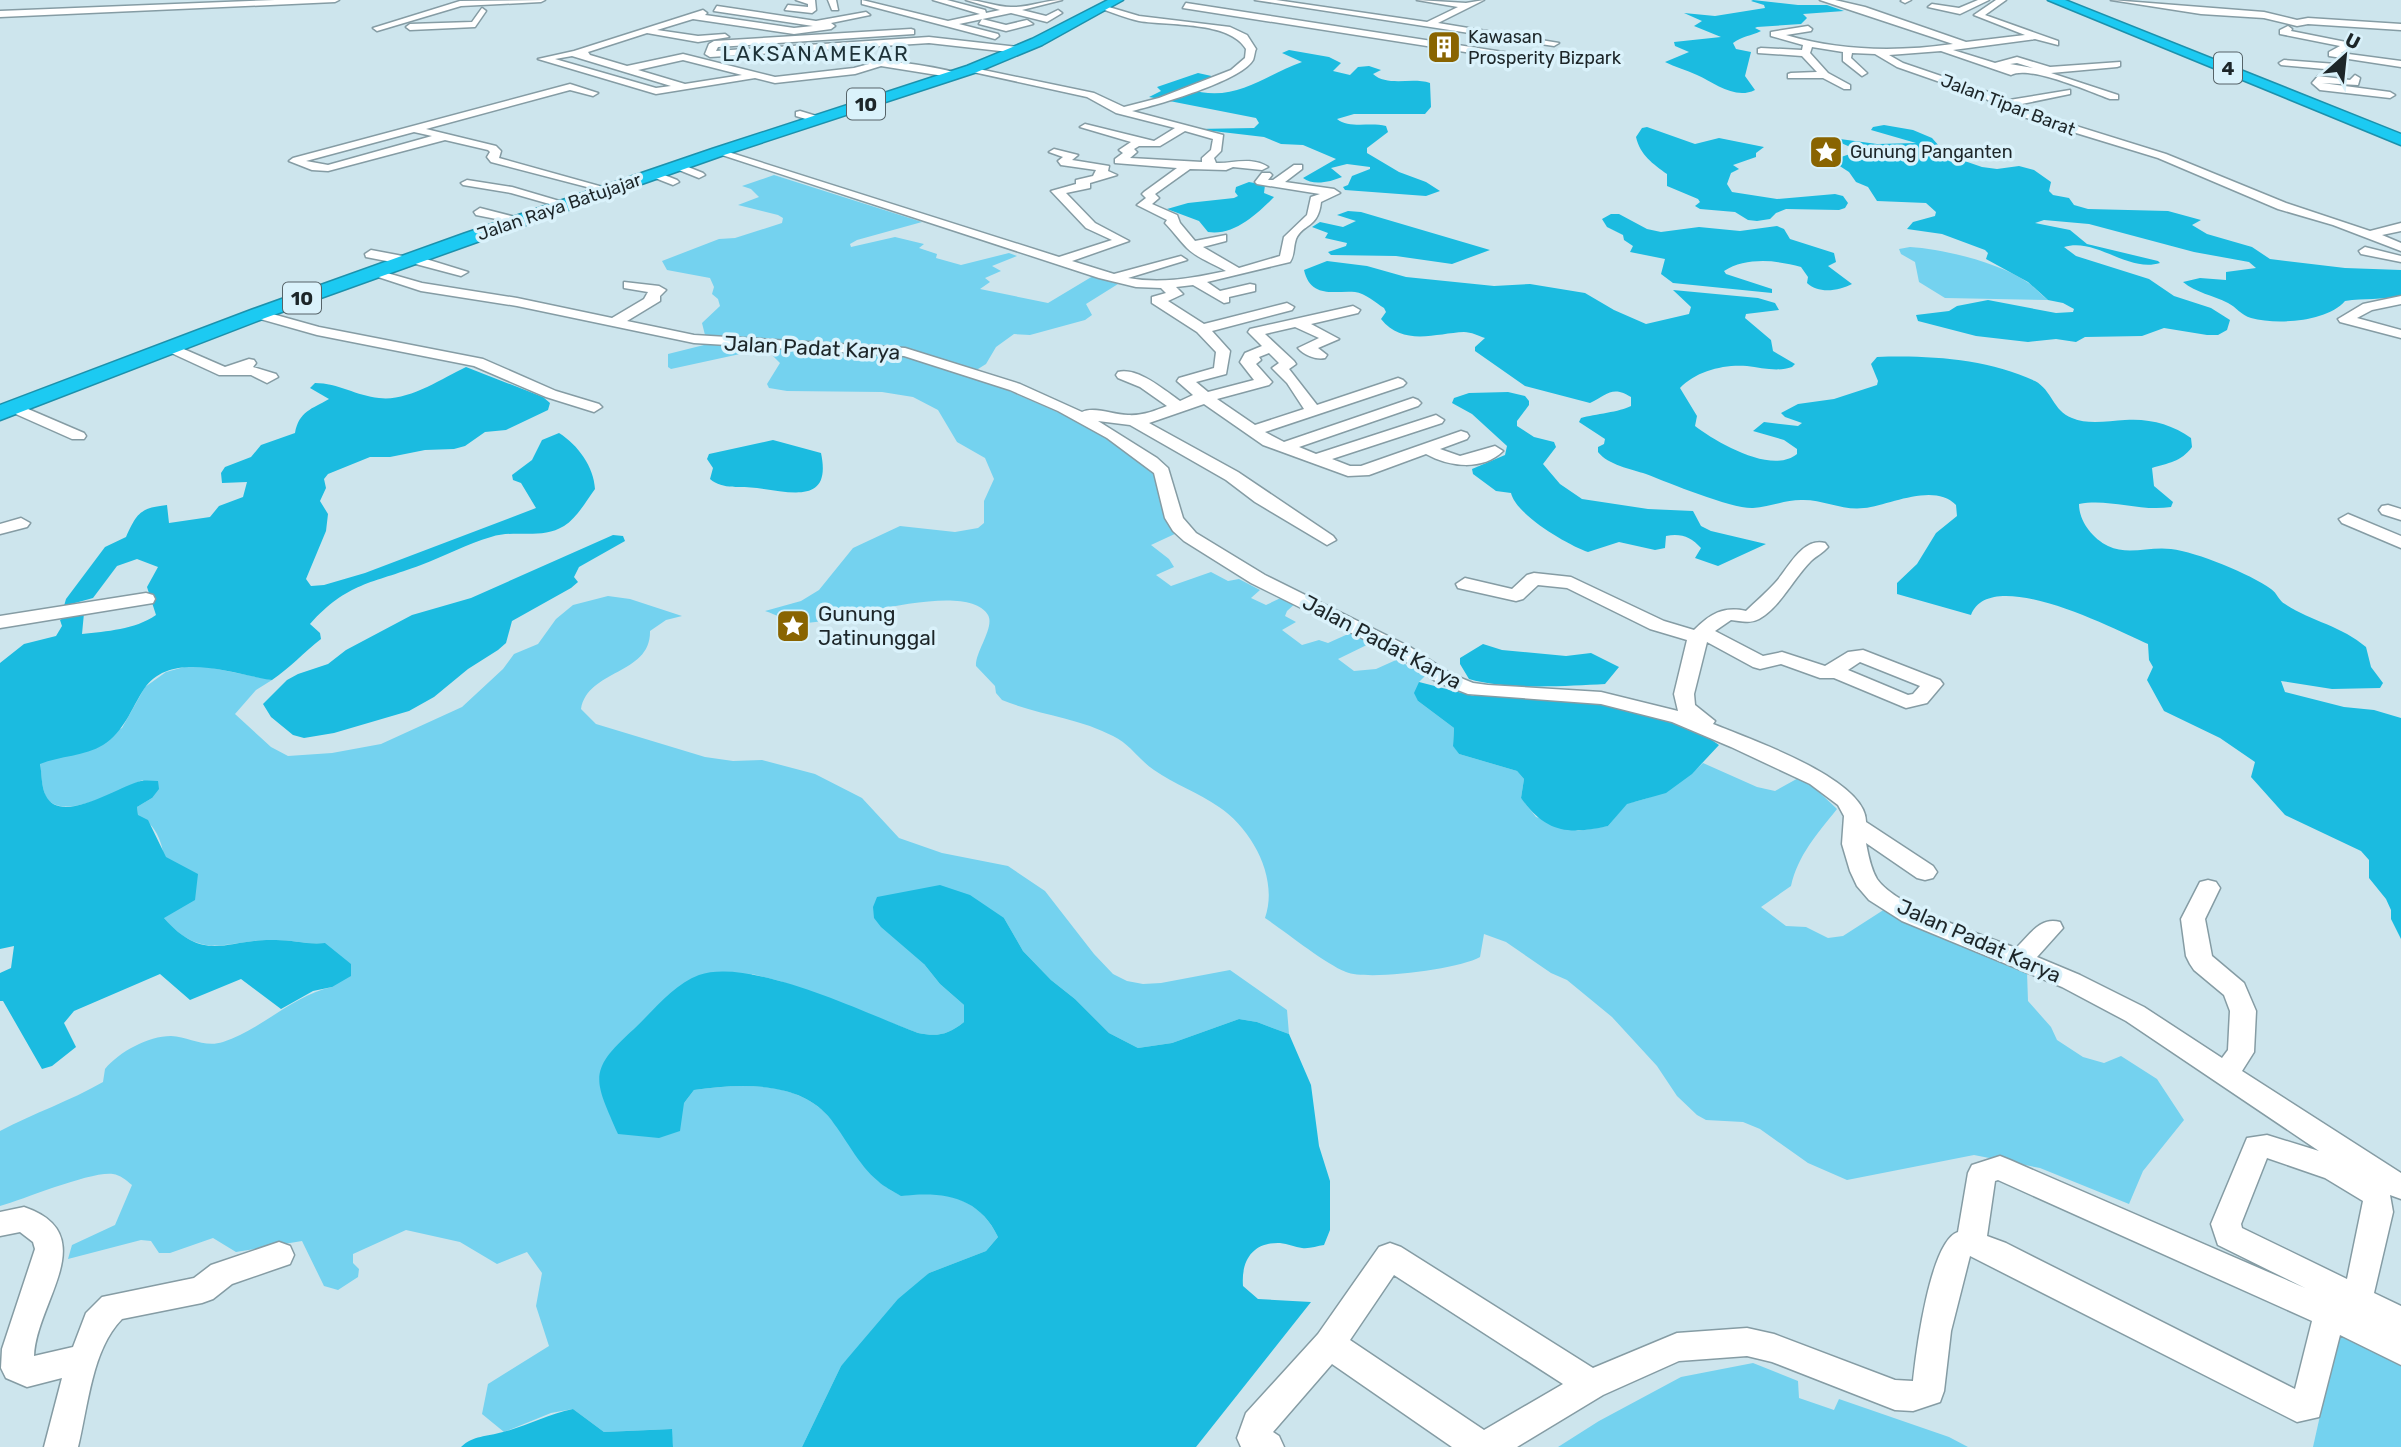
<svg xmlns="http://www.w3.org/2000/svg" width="2401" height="1447" font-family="Rubik,sans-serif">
<rect width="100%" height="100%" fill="#cde5ed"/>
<!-- green -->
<g fill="#74d2ef">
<path d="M774,175L922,222L857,240L850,244L851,247L895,237L924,244L919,248L937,254L936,258L961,265L1009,253L1017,256L992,266L1001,271L985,278L990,282L980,289L1048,303L1093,276L1118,284L1086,304L1092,315L1085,320L1030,335L1014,334L996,347L986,364L970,374L1099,430L1156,470L1179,532L1151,545L1169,559L1174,567L1156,575L1171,586L1211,572L1228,581L1239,579L1260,590L1251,598L1266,605L1287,595L1298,601L1287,611L1285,616L1296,622L1282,630L1302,645L1319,640L1328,643L1357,630L1377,640L1338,659L1354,671L1376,669L1396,660L1427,674L1419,682L1418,701L1454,728L1453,745L1459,754L1517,771L1524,779L1521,798L1536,817L1578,831L1608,826L1627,803C1653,800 1684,782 1703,763L1757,787L1775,791L1802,776L1837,809C1817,834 1798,855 1791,886L1761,907L1786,926L1806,927L1828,938L1843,936L1885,909L2027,972L2028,1001L2051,1027L2057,1040L2083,1057L2104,1063L2121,1056L2157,1079L2184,1120L2143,1171L2129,1204L2040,1168L1974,1155L1847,1180L1808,1163L1760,1129L1743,1122L1706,1120L1697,1115L1677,1096L1657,1066L1612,1017L1567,980L1551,973L1506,942L1484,934L1480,957C1459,969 1368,981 1346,972C1324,963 1286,932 1265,918C1279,878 1252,829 1219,807C1199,793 1174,784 1154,770C1139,760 1130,744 1113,736C1079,718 1038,715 1002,700L996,693L995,686L976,666C975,652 995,627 988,615C967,579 842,621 806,623C793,624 777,615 765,611L801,601L819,590L853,548L900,526L955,532L978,528L984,523V501L994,479L985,458L957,442L938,410L913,397L882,392L787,391L769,388L767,384L780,363L770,353L740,354L671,369L668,367V354L704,345L706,339L702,323L720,306L718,299L712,294L714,287L710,278L667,270L662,261L719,239L735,238L782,223L783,218L778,215L738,205L759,197L751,189L742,186Z"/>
<path d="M1910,247C1944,249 2000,263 2027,282C2035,287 2041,295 2048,300L1945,298L1919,282L1915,262L1901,254L1899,249Z"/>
<path d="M608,596L630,599L682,616L666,620L650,631C651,675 588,669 581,709L596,724L705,757L733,761L762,760L815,774L862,798L899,838L942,853L1008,866L1045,891L1094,954L1113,974L1127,981L1143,984L1161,983L1230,970L1287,1010L1289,1034L1257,1022L1239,1019L1172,1043L1138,1048L1109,1033L1075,999L1051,980L1023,951L1004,918L924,964L940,984L964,1005V1022C948,1035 937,1037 918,1033L780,981L752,974L684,1103L694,1090C737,1084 795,1080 827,1115C837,1125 845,1138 853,1149C866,1167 878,1185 898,1194C905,1197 912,1194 919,1194C955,1192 982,1204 998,1237L986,1251L929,1273L841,1366L802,1447H673L671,1429L604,1432L573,1409L551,1413L504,1432L482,1414L488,1384L549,1346L536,1306L542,1273L527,1252L497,1264L460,1242L406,1230L353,1254V1263L359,1269L358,1277L338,1290L324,1286L302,1241L236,1252L213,1238L170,1253H159L151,1241L141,1240L68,1259L72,1245L115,1225L132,1185C126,1180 120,1175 113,1174C91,1171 25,1199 0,1206V1131C34,1113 70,1101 103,1082L105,1069C119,1052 148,1036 171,1036C189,1037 205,1048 223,1042C263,1029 291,996 332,987L325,943C308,945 293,940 276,940C228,938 204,964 164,918C165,887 173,831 138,816L137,807L152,798L143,780C122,788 70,819 49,801C41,793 42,774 40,763L122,728L145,687L166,672L188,666H202L272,680L256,690L235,714L271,747L288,756L332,753L381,744L462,707L503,669L514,654L538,644L556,619L573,605Z"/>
<path d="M2339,1331L2401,1359V1447H2313Z"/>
<path d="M1753,1363L1798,1381L1799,1398L1834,1410L1839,1399L1949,1437L1968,1447H1558L1599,1421L1681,1377Z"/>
</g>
<!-- forest -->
<g fill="#1bbbe0">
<path d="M1753,0L1798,5H1827L1844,11L1803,14L1807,18L1801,24L1757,27L1755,28L1761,31C1751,36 1742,36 1733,43L1736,49L1751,52L1745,76L1755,90C1735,100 1715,83 1697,75C1686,70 1675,67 1665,62L1689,52L1675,46L1674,42L1721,37L1694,26L1702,21L1684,13L1715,16L1765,8L1764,5L1751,1Z"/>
<path d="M1289,50L1329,57L1341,63L1333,71L1350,75L1358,67L1369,66L1381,70L1373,74C1387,87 1412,77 1430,83L1431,107L1425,114H1354L1337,119C1349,129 1370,122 1386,126L1388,132L1367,148V153L1399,172L1426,182L1440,191L1426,196L1345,190L1343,187L1348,185L1352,176L1370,169V167L1347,164L1331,168L1342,177C1330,182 1313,186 1303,178L1336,159L1303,145L1281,144L1264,137L1196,129L1254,128L1259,123L1256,118L1149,97L1161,91L1157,87L1198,73L1216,77L1188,89C1235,104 1262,76 1302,62L1282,53Z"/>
<path d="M1884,125L1913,130L1932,138L1947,155L1982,167L1997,169L2019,166L2034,170L2051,182L2049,191L2053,195L2069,198L2074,205L2088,209L2168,211L2201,220L2192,225L2207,234L2252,247L2270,259L2345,268L2401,270V296C2382,300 2364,298 2345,301C2327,322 2277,325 2251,318C2241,315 2236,307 2228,303C2213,295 2196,293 2183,282L2200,278L2226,280V272L2256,268L2249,262L2194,252L2089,224L2044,220L2035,223L2070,230L2087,244L2158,261L2160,263C2128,273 2096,237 2064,247L2076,256L2149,279L2174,296L2211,308L2230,320L2227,330L2218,335H2207L2164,328L2142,336L2085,337L2076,342L2056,339L2028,342L1976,336L1918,321L1916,315L1949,311L1957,306L1988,300L2056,313L2073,312L2074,309L2063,303L2048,300L2028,282L1986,259L1988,253L1985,250L1942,234L1907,229L1913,222L1935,216L1936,212L1926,203L1877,201L1868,187L1856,182L1849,172L1835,163L1838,158L1859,151L1839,142L1840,139L1877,144L1916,143L1871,130L1873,127Z"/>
<path d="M1647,127L1695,144L1719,138L1764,147L1756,153V157L1733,165L1739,169L1731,173L1727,184L1732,192L1777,199L1835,194L1843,196L1848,203L1845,208L1839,210L1786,209L1776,213L1770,219L1757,221L1748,220L1735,212L1700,209L1695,206L1700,202L1698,199L1667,186V174C1653,164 1640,155 1636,137L1642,128Z"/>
<path d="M1249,182L1265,185L1264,193L1274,197C1257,214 1234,236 1208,232L1199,221L1167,209L1188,203L1234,198L1238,196L1235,192L1236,187Z"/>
<path d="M1348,211L1361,212L1490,250L1452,264L1396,256L1331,255L1328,252L1346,246L1347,243L1325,238L1328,233L1312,227L1320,222L1343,227L1356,221L1337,215Z"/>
<path d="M1611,214H1619L1647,229L1661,232L1699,227L1740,231L1777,226L1784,229L1790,239L1834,253L1836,262L1828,266L1852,284C1839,291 1818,294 1807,283L1808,277L1801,267C1777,260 1746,257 1724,271L1726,274L1772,289V293L1673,283L1661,274L1665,259L1630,252L1633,246L1624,240L1623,235L1607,227L1602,219Z"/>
<path d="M1327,261L1367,266L1406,277L1494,286L1530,284L1585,293L1614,310L1646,324L1689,314L1691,307L1673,290L1758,298L1775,303L1779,310L1746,314L1745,318L1771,340L1773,351L1795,364L1792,367C1778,372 1762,368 1747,366C1724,364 1696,371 1680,388L1697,416L1695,426C1716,442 1772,475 1797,454V449L1784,440L1753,431L1764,422L1798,426L1802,423L1785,417L1781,413L1798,404L1834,399L1877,385L1878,381L1871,364L1877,357C1929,355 1988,359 2035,381C2052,390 2053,411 2072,418C2088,425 2108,421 2125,420C2148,418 2172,424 2191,438L2192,447C2181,462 2168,463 2152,468L2154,486L2173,502L2171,507C2140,512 2109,498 2079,504C2079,521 2092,538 2108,546C2129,556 2149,546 2171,549C2197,552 2250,574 2271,589C2277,593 2279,601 2285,604C2311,621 2342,626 2366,647L2371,667L2383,683L2380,688L2332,689L2281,681L2285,692L2344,707L2374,710L2401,718V939L2391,919V910L2386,899L2369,878V860L2361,851L2285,815L2251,777L2255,762L2220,738L2164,711L2147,680L2153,667L2149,660L2148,644C2116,630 1990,564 1971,615L1897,594V583L1917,564L1936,533L1957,516L1956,505C1934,482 1890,505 1864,508C1843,511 1822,499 1801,500C1785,500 1769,507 1753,508C1732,509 1669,483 1646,474C1631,469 1608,465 1598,452V447L1604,444L1605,439L1579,422L1581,418C1595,414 1620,412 1631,406V397C1612,385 1607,395 1590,403L1525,386L1475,351V347L1485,338C1479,336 1471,332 1464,332C1437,333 1403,347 1381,319L1386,312L1384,308C1376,303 1365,293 1355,292C1336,290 1311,300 1304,270Z"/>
<path d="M466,367L543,397L550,403L548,410L506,430L485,432L465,446L454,449L425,450L390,457H370L328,474L324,479L326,488L320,501L328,514L326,531L306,579L311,586L324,585L365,573L536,508L521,483L513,480L512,475L532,460L542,440L559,433C578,445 594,467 595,489C586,501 577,518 564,526C541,540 516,529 491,537C467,544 445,556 421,565C371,584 348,582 310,624L320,633L321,639C304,652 290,668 272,680C235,675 171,649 144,689C131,709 124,732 103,745C85,756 60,756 40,764C42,773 41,787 46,796C61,826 121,785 141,781C147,780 152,781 158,781L159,789L152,798L137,807L138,815L148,820L166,857L198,874L195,900L164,918C205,965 228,938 276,940C293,940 308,945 325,943L351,964V976L332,987L313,991L281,1009L241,979L190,1000L160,974L74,1011L64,1023L76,1047L52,1066L42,1069L3,1001H0V973L11,968L14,946L0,949V663L24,644L56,636L62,626L60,620L70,614L84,613L82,634C107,631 134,630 156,615L147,587L158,567L137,559L117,566L93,598L64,606L66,599L105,547L126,537C137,513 140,508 167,505L169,523L210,517L219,506L243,497L247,482L222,483L221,473L225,467L251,457L261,445L295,433C299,411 312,409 329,399L310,388L315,383C338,383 357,396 379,398C407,402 441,379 466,367Z"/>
<path d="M1508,392L1525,396L1529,401V405L1517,421V426L1534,437L1554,442L1556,447L1543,464L1560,484L1582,499L1648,509L1693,511L1701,526L1711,531L1766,544L1718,566L1695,558L1701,548C1691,537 1681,533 1666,536L1665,548L1655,550L1619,542L1588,552C1568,545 1516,515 1511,493L1496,491L1473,474L1472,469L1505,455L1507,446L1472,414L1452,403L1454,398L1469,393Z"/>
<path d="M773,440L821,453C832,505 791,492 757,488C741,486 723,490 710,479L713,468L707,459L709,454Z"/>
<path d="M613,535L623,536L625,541L579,567L574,577L578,582L571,588L512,621L506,643L498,650L468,669L434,697L409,711L334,733L304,738L293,735L271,717L263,704L287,680L298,674L328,664L346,650L412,615L471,598Z"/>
<path d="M1483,644L1502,650L1566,656L1591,653L1619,667L1605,684C1565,686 1507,690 1469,679L1460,664V658Z"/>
<path d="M1419,682L1474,696L1501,694L1602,703L1697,730L1719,745L1692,774L1666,793L1627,804L1608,826C1568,835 1546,833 1521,798L1524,779L1517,771L1459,754L1453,746L1454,728L1418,701L1414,693Z"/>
<path d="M940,885L970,895L1004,918L1023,951L1051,980L1075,999L1109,1033L1138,1048L1172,1043L1239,1019L1257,1022L1289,1034L1311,1085L1319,1146L1330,1181V1230L1324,1245C1317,1246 1309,1249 1302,1248C1295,1247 1288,1244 1280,1243C1253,1242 1241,1260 1243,1286L1258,1299L1311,1302L1196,1447H802L841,1366L898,1299L929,1273L986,1251L998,1237C979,1196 942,1191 901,1196C893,1191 884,1187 878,1181C858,1165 845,1136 828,1116C797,1080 737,1084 694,1090L684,1103L680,1131L659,1138L618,1134C594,1079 587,1071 634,1029C653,1011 674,984 699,975C751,957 867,1014 918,1033C937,1037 948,1035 964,1022V1005L940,984L924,964L881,927L874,918L873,907L877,897Z"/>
<path d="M573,1409L604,1432L672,1429L673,1447H461C474,1435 486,1437 503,1432C527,1426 548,1414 573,1409Z"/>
</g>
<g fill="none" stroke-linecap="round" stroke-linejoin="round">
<!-- minor casing -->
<g stroke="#859ca4" stroke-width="3">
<g id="minor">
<path d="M275,0H339L335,2L0,17V11Z"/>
<path d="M545,0L541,2L461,6L377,31L373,28L460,1Z"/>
<path d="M796,0H815L816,10L812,13L785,10L788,5L808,7V4Z"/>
<path d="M828,0H836L838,10H832Z"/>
<path d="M862,0L948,21L980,14L933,0H947L985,10L986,13L1000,10L966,0C981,0 996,7 1011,7C1028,8 1045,0 1062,0L1022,10L1046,16L1058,10L1062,13L1047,22L1011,13L959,24L998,34L999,36L995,39L862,4Z"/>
<path d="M1255,0H1276L1427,22L1458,7L1417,0L1466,3L1484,0L1438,23L1559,43L1554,46Z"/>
<path d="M1820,0H1835L1865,7L1966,42L2025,35L1974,15L1996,0H2006L1985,15L2058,41V45L2035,39L1953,50L1995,63L2017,57L2050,67L2120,62V66L2117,67L2051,73L2118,95V99H2110C2088,91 2029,65 2011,75L1941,51L1889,55L1903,63L1991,93L2003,101L2070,90V94L2012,106L2166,154L2286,203L2370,231L2401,223V231L2382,235L2401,243V251L2333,225L2278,209L2158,158L2007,112L1983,97L1897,67L1875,54L1852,53L1851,58L1867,73L1862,76L1843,61V52L1812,47L1810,53L1828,73L1850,85V89H1844L1823,78H1788V74L1791,73L1817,72L1802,56L1758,53V49L1761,48L1802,50L1803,45L1771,36V32L1808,26L1812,29L1811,31L1786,35C1840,51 1897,52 1953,44ZM2017,63L2033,68L2010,64Z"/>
<path d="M1911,0L1905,3L1901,1L1902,0Z"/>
<path d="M1978,0H1989L1960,14L1928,7L1932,4L1959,8Z"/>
<path d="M2111,0L2264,12L2297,20L2308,18L2401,24V30L2308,24L2297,26L2264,18L2201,14Z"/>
<path d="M1186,3L1529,56L1534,59L1529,62L1183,8Z"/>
<path d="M1102,5L1139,16L1230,27L1247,35L1256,49C1255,50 1254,58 1253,60C1241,81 1157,105 1132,111L1223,135L1221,151L1214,158L1216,163C1231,164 1251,156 1268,167L1262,170L1233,167L1226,170L1190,169L1155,194L1159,198L1152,204L1177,215L1180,223L1195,241L1226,235V241L1203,247L1239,268L1280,256L1284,237L1307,215L1311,197L1320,194L1257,184L1255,182L1262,173H1270L1272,175L1268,180H1273L1294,165H1302V169L1285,182L1334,189L1340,193L1321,202C1318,229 1303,223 1296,239C1293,248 1295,254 1290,262L1207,282L1220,291L1250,284L1255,285V291L1229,297V302L1224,303L1193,285L1176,287L1183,294L1168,301L1204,324L1287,303L1294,307L1292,310L1212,331L1230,351L1226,374L1196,382L1208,392L1254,380L1240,362L1245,353L1262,346L1248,332L1250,329L1353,306L1360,310L1358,313L1311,324L1339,339L1318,348L1327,355L1325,358C1316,360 1304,355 1298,348L1319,338L1295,327L1265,334L1294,361L1296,364L1289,369L1317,405L1398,378L1403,380L1406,383L1403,386L1265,432L1284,442L1413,398L1418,400L1421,403L1418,406L1299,447L1316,454L1436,415L1444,420L1442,423L1332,459L1350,466H1361L1461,431L1467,433L1469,436L1467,439L1440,449L1460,456L1495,446L1503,451C1483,471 1449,467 1426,454L1369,475L1348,476L1263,445L1204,404L1149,423L1238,472L1333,536L1336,540L1327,545L1255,502L1226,480L1130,425L1098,421L1157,458L1168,468L1183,518L1196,533L1265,575L1410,647L1451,674L1473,683L1488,685L1601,692L1678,711L1674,694L1687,640L1650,629L1567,588L1538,585L1523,599L1516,601L1458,588L1456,584L1465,578L1512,589L1527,575L1534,573L1571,577L1664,621L1694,630C1710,614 1723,606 1746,611C1755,602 1766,593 1775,583C1788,569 1802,537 1825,543L1828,547C1823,553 1816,556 1811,561C1793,579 1781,606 1759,619C1750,624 1740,621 1731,620L1715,631L1763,656L1782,652L1825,666L1848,652L1863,650L1940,680L1943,684L1927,703L1906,708L1834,678H1820L1781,664L1760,669L1753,667L1707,642L1694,694L1695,705L1715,721L1713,724C1747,738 1867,779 1866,822L1933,866L1937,872L1933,878L1925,880L1917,878L1866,843C1868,854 1871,869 1877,879C1896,907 1982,935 2016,948C2029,936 2040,916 2060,922L2063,928L2037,957L2080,975L2144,1007L2222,1058L2228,1050L2230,1011L2224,995L2194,970L2190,964L2186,956L2181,919L2200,882L2208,880L2216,882L2220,888L2205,919L2212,956L2244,983L2256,1011L2254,1052L2242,1071L2401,1173V1199L2390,1195L2393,1212L2374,1293L2401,1306V1365L2340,1335L2319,1417L2297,1422L1970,1256L1951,1331L1944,1391L1940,1402L1913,1411L1895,1410L1772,1362L1747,1356L1679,1361L1603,1395L1517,1447H1452L1332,1364L1273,1432L1279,1436L1284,1447H1241L1237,1438L1246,1413L1318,1334L1379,1247L1390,1243L1401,1247L1593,1368L1677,1333L1747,1328L1774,1334L1895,1380L1913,1381C1916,1352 1930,1241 1958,1232L1968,1173L1972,1165L2000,1156L2010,1160L2305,1288L2218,1245L2211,1224L2247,1138L2267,1135L2319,1151L2126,1021L2062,987L1902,921L1869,900L1857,886L1850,871L1842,844L1844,816L1838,805L1810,784L1731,747L1672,722L1601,704L1468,694L1437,682L1396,655L1251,583L1184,541L1173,531L1165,518L1154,473L1107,438L1058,411L1010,390L904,356L694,343L517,306L421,291L366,273L373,269L422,283L517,298L612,318L644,299L648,292L624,288V282L659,286L666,290L660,296V301L627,321L694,335L905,348L1020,384L1082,412C1094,406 1114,415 1128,415C1142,416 1154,411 1167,406L1140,387L1118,378L1116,375L1118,372C1138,367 1164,390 1180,401L1193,395L1177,381L1179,378L1214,368L1216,352L1197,332L1152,303V297L1166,293L1161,288L1136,287L1099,278L713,152L722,150L1059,257L1112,240L1086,228L1051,191L1076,184V180L1093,176L1096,170L1061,165L1058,161L1063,157L1049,152L1054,149L1078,155L1072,160L1109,166L1108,171L1117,175L1090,183V188L1066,193L1095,223L1129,241L1072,261L1114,274L1181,256L1187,260L1128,278C1161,284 1194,278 1226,271C1214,264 1197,258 1187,248C1179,240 1173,231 1165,223L1167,220L1137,205L1146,198L1142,194L1144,192L1177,168L1115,163V159L1123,153L1119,150L1131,142L1080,127L1085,124L1154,141L1175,128L1116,113L1087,97L964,70L969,67L1094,93L1124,107L1159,98L1231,70L1245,58L1246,49C1230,21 1169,26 1139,21C1126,18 1114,13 1102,9ZM1185,131L1213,139L1211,150L1202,158V162L1130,158L1137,152L1134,149L1139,146H1160ZM1269,353L1279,363L1272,368L1287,383L1304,409L1255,425L1217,399L1269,385L1272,382L1256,364L1261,360L1259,357ZM1860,662L1920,686L1913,694L1908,695L1848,670ZM2267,1158L2325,1178L2363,1201L2347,1279L2242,1228L2241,1224ZM1998,1180L2312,1321L2295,1389L2006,1243L1987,1236L1995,1181ZM1394,1275L1563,1384L1484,1430L1350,1340Z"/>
<path d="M717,6L816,21L866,12L870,15L831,23L835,26L831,29L794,34L693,19L657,30L698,36L725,34L729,37L698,42L647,33L588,52L590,55L627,66L683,54L775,77L854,68L869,64V60C882,59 950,68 961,75L956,78L881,66L855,74L775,83L755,78L656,94L538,59L574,51L703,10L707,13L705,15L794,28L813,26L714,11ZM572,56L671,86L656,88L555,59ZM683,60L742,75L685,84L638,70Z"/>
<path d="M482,8L486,11L475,27L410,30L406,27L410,24L472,22Z"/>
<path d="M982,19L1006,25L1027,20L1033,24L1006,31L979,24Z"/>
<path d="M2288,26L2292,29L2291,31L2351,43V47L2341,53L2401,61V67L2329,56V52L2340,46L2280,34V30Z"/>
<path d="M911,29L914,30V34L718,47L716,51L929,37L1018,47L1023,50L1018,53L929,43L710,57L705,54L709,44L714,41Z"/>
<path d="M2284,60L2336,64L2341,67L2336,70L2281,65L2279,63Z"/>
<path d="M2355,75L2360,78L2358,85L2322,83L2390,92L2395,95L2390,98L2320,90L2312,83L2318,76L2350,80Z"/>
<path d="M570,84L598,93L593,96L570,90L426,129L496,146L501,151L499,158L610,189V193L491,162L487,157L490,152L488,150L445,140L328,171L312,170L289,161L293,158ZM414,132L432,136L328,165L306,161Z"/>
<path d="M800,111L823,118L824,120L819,123L796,116V112Z"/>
<path d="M678,163L703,173L705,175L699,178L674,168L672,166Z"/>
<path d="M654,171L677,180L679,182L673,185L650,176V172Z"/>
<path d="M467,180L512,187L573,205L567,209L511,193L463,185L461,183Z"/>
<path d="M480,208L527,220L521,224L476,215L474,212Z"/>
<path d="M2365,247L2401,256V262L2361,254L2359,251Z"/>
<path d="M371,250L408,257L413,255L468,272L461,276L412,263L407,265L366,257L365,254Z"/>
<path d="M2401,296V304L2372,310L2357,318L2401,330V338L2340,322L2338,319L2363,304Z"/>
<path d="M258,310L319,327L483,359L556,391L599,404L602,407L594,412L546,397L474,366L317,335L253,317V311Z"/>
<path d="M172,344L225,367L249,359L254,360L256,363L253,367L276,374L278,377L267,383L251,375H219L167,351L165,348L167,345Z"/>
<path d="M14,403L84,433L86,436L84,439H72L9,411L6,408Z"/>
<path d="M2388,505L2401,509V520L2382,514L2379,510L2382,506Z"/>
<path d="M2348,514L2401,536V548L2342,523L2339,519Z"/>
<path d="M21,518L30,523L27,527L0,534V524Z"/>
<path d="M146,593L153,595L155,599L153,603L0,628V616Z"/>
<path d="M24,1207C104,1234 36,1302 34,1356L73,1347L86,1313L102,1297L194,1278L211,1265L279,1242L290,1246L294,1255L290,1264L232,1284L213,1299L202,1303L122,1319C92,1349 88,1406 78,1447H44L62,1378L27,1387L6,1378L1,1368L2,1349L35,1249L33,1242L20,1232L0,1236V1212Z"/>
</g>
</g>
<!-- highway casing -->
<g stroke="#1c91ac" stroke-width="3">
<g id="highway">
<path d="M1108,0H1123L1042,45L977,72L724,155L477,242L265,318L0,420V405L251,310L463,234L712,149L967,66L1032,39Z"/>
<path d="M2048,0H2065L2401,134V145Z"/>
</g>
</g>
<!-- minor -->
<use href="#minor" fill="#fff" fill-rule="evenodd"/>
<!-- highway -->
<use href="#highway" fill="#1ccaf2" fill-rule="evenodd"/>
</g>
<!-- icons -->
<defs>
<g id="building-square" transform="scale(1.75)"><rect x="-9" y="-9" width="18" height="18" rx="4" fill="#896401" stroke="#daf2fb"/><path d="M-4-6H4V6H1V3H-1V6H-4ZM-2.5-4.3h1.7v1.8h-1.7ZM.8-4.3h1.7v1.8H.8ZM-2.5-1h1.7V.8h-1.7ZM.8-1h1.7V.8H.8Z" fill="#fff"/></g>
<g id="sight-square" transform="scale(1.75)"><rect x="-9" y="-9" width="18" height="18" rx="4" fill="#896401" stroke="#daf2fb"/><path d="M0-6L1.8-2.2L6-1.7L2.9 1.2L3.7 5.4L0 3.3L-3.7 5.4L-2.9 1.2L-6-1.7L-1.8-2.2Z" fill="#fff"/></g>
</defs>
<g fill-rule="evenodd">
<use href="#building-square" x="1444" y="47"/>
<use href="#sight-square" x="1826" y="152"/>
<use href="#sight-square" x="793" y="626"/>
</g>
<g text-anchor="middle" stroke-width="7" stroke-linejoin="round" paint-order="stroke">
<!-- far-poi labels -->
<g font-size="18" fill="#1d2629" stroke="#daf2fb" text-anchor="start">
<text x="1468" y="43">Kawasan<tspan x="1468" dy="21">Prosperity Bizpark</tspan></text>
<text x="1850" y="158">Gunung Panganten</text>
</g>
<!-- far-street labels -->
<g font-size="18" fill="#1d2629" stroke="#daf2fb">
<text transform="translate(2008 105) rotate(21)" y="6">Jalan Tipar Barat</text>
<text transform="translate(559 207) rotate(-19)" y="6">Jalan Raya Batujajar</text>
</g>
<!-- shield labels -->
<g fill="#daf2fb" stroke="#566368" stroke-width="2">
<rect x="2214" y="52.5" width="28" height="31" rx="5"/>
<rect x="847" y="88.5" width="38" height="31" rx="5"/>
<rect x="283" y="282.5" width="38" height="31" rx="5"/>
</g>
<g font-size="19" font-weight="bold" fill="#1d2629">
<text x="2228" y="75">4</text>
<text x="866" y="111">10</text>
<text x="302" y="305">10</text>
</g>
<!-- far-quarter labels -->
<g font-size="21" letter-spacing="2" fill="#1e3238" stroke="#daf2fb">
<text x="816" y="61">LAKSANAMEKAR</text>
</g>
<!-- street labels -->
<g font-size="21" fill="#1d2629" stroke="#daf2fb">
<text transform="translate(812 348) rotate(3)" y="7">Jalan Padat Karya</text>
<text transform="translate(1382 642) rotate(28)" y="7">Jalan Padat Karya</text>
<text transform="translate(1979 941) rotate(24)" y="7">Jalan Padat Karya</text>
</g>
<!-- poi labels -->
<g font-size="21" fill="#1d2629" stroke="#daf2fb" text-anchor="start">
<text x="818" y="621">Gunung<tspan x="818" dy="24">Jatinunggal</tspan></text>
</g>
</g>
<!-- north arrow -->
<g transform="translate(2345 56) rotate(27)" stroke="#daf2fb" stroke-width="5" paint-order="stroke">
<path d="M0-5L12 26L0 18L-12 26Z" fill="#1d2629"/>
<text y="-10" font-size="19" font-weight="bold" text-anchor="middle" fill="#1d2629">U</text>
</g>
</svg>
